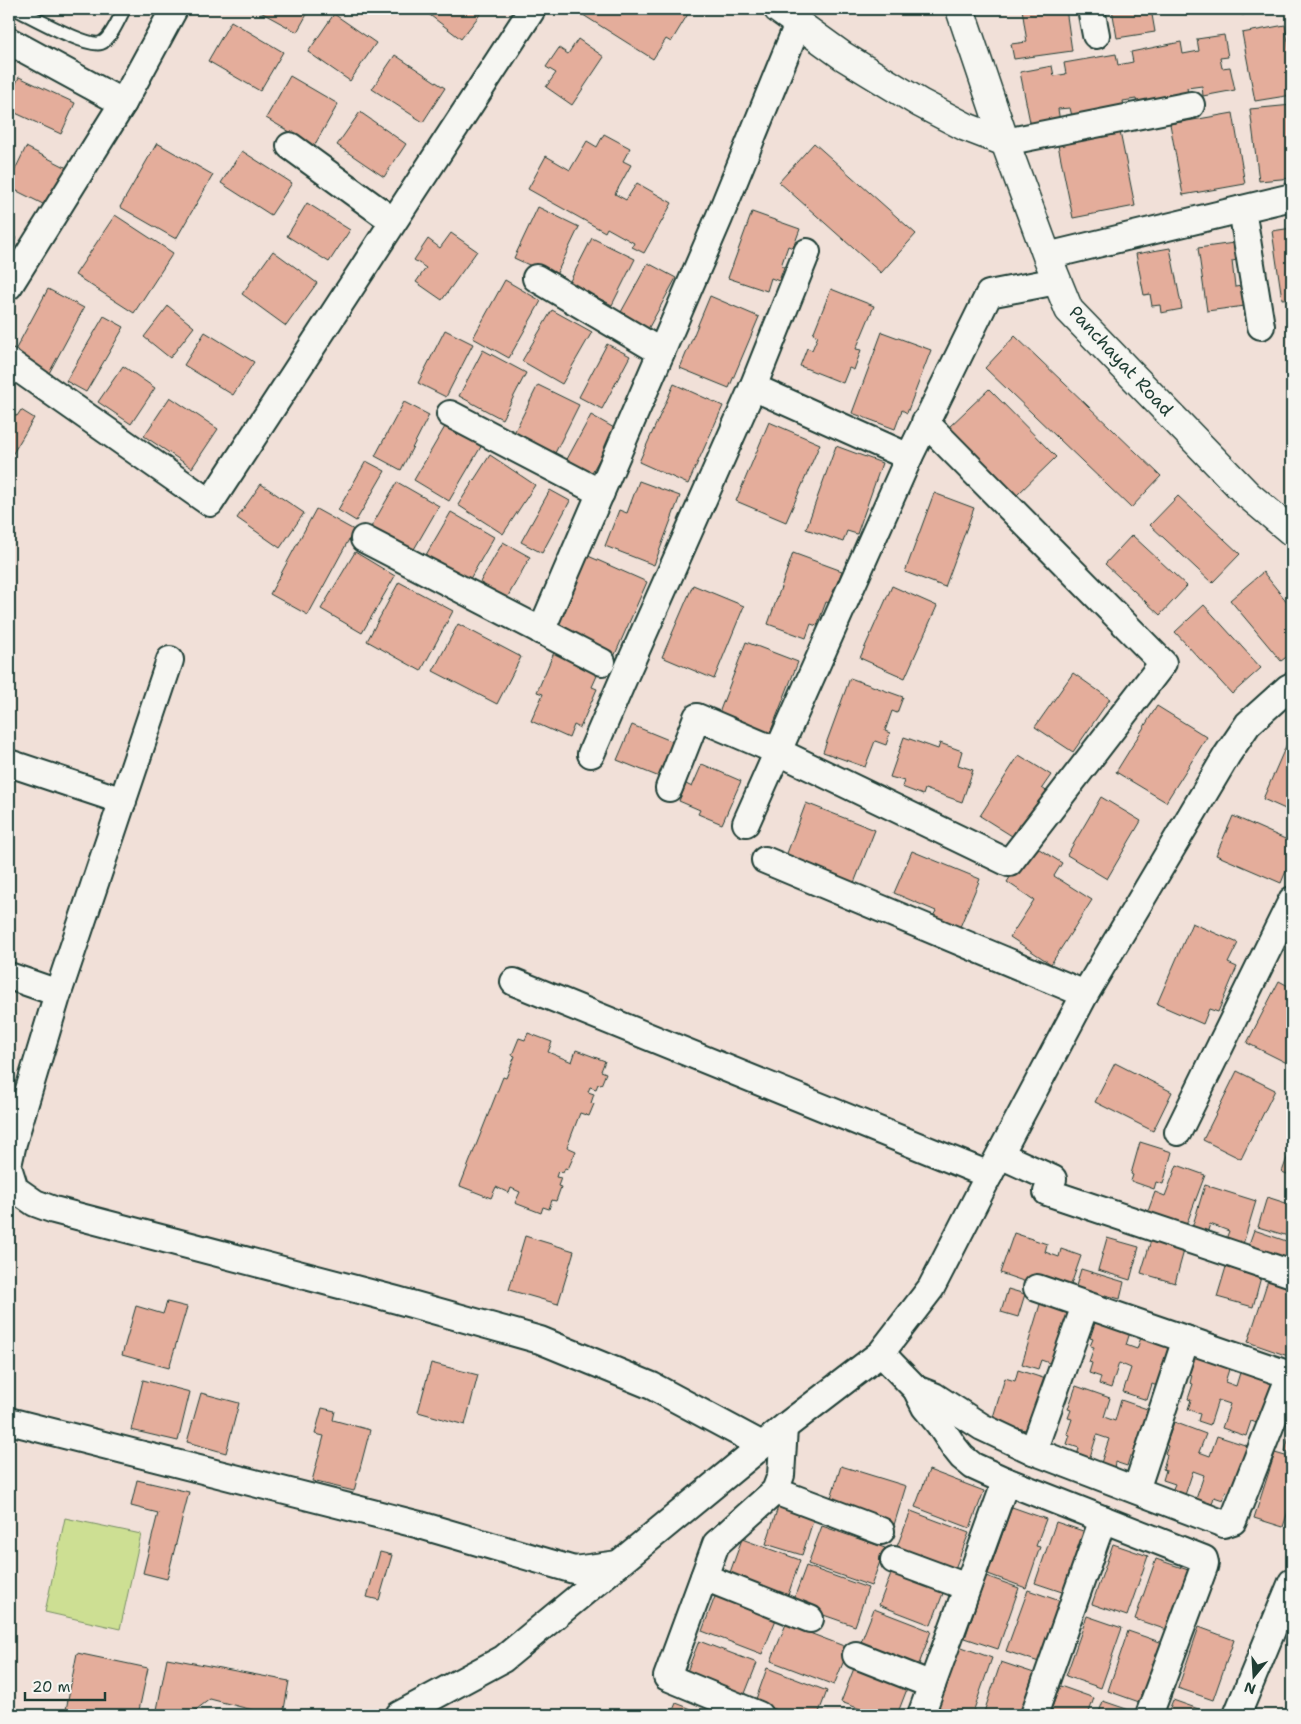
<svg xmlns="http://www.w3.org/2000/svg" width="1301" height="1724" font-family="'Shantell Sans',sans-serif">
<rect width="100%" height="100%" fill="#f1e0d8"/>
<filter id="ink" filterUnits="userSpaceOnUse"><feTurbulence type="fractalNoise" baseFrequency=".02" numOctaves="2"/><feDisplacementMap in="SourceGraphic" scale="10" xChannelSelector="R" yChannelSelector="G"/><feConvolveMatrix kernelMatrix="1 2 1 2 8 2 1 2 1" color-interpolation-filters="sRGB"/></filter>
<g filter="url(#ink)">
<!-- green -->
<path fill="#cddf93" stroke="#768e64" d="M65,1518L141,1534L120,1629L45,1612Z"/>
<!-- building -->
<g fill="#e4ad9b" stroke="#1f3d34">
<path d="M255,9H310L297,32Z"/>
<path d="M422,9H477L482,12L461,39Z"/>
<path d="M583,9H691L671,42L666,39L653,59L580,13Z"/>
<path d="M1022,9H1066L1072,51L1014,59L1011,44L1027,42Z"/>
<path d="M1112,9H1151L1155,32L1117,38Z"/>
<path d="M1241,9H1276L1242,15Z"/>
<path d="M334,14L376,43L350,81L308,52Z"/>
<path d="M231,21L283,52L260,91L208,61Z"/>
<path d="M1285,25L1292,63V95L1255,101L1242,33Z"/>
<path d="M1224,35L1228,57L1220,58L1222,68L1230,67L1235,90L1203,96L1202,86L1187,88L1189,99L1138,108L1136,99L1123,101L1125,110L1073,120L1070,108L1058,109L1060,122L1031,127L1020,72L1052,66L1054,76L1066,74L1064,63L1116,54L1118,65L1133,62L1131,52L1181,42L1183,54L1199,51L1197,39Z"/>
<path d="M578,39L604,57L572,105L546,87L556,73L546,67L559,48L568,54Z"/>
<path d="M395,55L445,88L423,122L372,89Z"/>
<path d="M290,76L338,104L314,146L266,118Z"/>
<path d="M19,77L75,103L61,134L9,110V99Z"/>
<path d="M1292,105V178L1259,181L1250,109Z"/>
<path d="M360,112L406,144L384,177L337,145Z"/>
<path d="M1233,113L1245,184L1183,195L1170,124Z"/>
<path d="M1120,132L1135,206L1073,218L1058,145Z"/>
<path d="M604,134L630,148L623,161L631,165L615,194L626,200L637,183L672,203L644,253L632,247L634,243L607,228L605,232L528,189L546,156L570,170L587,141L597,147Z"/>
<path d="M157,143L213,175L176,239L120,207Z"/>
<path d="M814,143L916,234L881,273L779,182Z"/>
<path d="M26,147L71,170L51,208L9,187V182Z"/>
<path d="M242,151L292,183L271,215L221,183Z"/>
<path d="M307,203L350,230L329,262L287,236Z"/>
<path d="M538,207L579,227L555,277L514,258Z"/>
<path d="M752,212L800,229L793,248L788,246L781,266L784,267L779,281L771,278L767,291L728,278Z"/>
<path d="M115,215L173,253L134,313L75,275Z"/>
<path d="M1292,228V298L1282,299L1272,231Z"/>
<path d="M451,233L477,251L442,300L416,282L426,268L414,260L428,239L440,248Z"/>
<path d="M9,234L16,238L9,252Z"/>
<path d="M592,238L635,259L612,305L569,283Z"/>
<path d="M1234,243L1237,260L1232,261L1235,287L1242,286L1245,306L1207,311L1198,248Z"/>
<path d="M1170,248L1182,309L1161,313L1160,305L1152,306L1150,294L1144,295L1136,254Z"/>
<path d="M273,251L317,283L286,326L242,294Z"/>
<path d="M648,263L676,278L648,329L620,314Z"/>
<path d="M505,280L541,301L509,358L473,338Z"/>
<path d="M48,289L84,308L48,375L12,356Z"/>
<path d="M831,289L874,306L856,349L861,350L854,370L849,368L843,383L800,366L807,348L812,350L818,336L813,334Z"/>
<path d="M710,296L759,317L729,388L680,368Z"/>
<path d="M168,306L194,327L170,358L144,337Z"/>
<path d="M552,310L592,332L562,384L522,361Z"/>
<path d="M104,316L124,327L86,392L66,381Z"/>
<path d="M445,330L473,344L446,397L418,383Z"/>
<path d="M205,332L254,362L233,395L184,365Z"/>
<path d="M882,332L931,350L907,413L902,410L895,429L852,413Z"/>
<path d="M1015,336L1161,476L1131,508L985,368Z"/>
<path d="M607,344L630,356L602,409L579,397Z"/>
<path d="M483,350L526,373L502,419L459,396Z"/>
<path d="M123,366L155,388L131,424L98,402Z"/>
<path d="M674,384L723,406L688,484L639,462Z"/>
<path d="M538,385L579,405L555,453L514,433Z"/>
<path d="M989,389L1056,457L1016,496L948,428Z"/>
<path d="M170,397L218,429L192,468L144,436Z"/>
<path d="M404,402L429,415L401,470L375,456Z"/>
<path d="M21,410L34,418L12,455L9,453V412L17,416Z"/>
<path d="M591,415L616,429L590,476L565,463Z"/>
<path d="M769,422L820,444L786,522L736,501Z"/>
<path d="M446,425L482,445L449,501L414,480Z"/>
<path d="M836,446L882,463L857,534L847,531L843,542L806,529Z"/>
<path d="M490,455L535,485L503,534L458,505Z"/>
<path d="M366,461L385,471L356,521L338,510Z"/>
<path d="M639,481L680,496L654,565L605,546L619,510L627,513Z"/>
<path d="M397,482L439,506L413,551L371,527Z"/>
<path d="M261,484L304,513L280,548L237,518Z"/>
<path d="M550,490L570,501L542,553L521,542Z"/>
<path d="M934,493L974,508L945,587L905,572Z"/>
<path d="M1178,496L1240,554L1212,583L1150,525Z"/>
<path d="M316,509L354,530L308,615L270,594Z"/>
<path d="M451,512L494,537L467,584L423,560Z"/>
<path d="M1132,535L1187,586L1160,615L1105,564Z"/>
<path d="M503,542L530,557L503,605L476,589Z"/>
<path d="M355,552L395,576L362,633L321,609Z"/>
<path d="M793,553L842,571L830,603L826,602L817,626L811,624L806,638L768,624Z"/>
<path d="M586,555L647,582L613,659L552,632Z"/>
<path d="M1263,572L1292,608V653L1281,661L1230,600Z"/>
<path d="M399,582L453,611L421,671L367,641Z"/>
<path d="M693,585L744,606L714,679L662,657Z"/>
<path d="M892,586L937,606L905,678L860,658Z"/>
<path d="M1204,605L1261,668L1232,694L1175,632Z"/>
<path d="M458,624L521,657L497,704L433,671Z"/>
<path d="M746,642L798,662L770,733L719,713Z"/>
<path d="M555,650L600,669L592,687L597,689L580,728L574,725L569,738L531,721L543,694L537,692Z"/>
<path d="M1073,673L1110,699L1073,752L1035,727Z"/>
<path d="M850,678L903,697L897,713L892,711L885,731L890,733L886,745L875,741L865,767L823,752Z"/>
<path d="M1157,706L1207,737L1166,802L1116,772Z"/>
<path d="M632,725L681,745L667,780L617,760Z"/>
<path d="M1292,732V812L1263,799Z"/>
<path d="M904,737L938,749L940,743L962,751L958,765L973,770L962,802L925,789L923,795L902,787L904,781L890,777Z"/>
<path d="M1019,755L1051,775L1042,788L1049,793L1026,828L1020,823L1012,836L980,816Z"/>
<path d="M702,764L741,781L722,824L698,814L700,810L679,801L686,784L692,787Z"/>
<path d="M1101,797L1141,821L1107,879L1067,855Z"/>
<path d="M806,803L875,830L854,883L786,856Z"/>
<path d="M1233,816L1292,842V857L1281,883L1216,855Z"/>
<path d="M1031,844L1062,863L1054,876L1092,900L1051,964L1010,937L1034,900L1007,882Z"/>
<path d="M912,851L980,879L960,927L933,916L936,911L894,893Z"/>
<path d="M1192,923L1238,943L1228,963L1237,967L1218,1012L1209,1009L1203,1024L1157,1004Z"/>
<path d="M1279,981L1292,988L1291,1065L1247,1043Z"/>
<path d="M528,1033L552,1042L548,1052L572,1062L576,1050L605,1061L601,1071L606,1073L601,1085L598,1084L596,1089L590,1087L588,1092L594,1094L591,1103L594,1104L589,1116L580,1113L567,1147L576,1151L568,1169L565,1168L563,1173L558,1171L556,1177L561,1178L558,1186L561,1187L556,1201L552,1200L549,1209L543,1207L541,1213L515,1203L520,1192L511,1188L509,1193L496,1187L491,1198L460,1186L503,1077L506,1078L515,1056L512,1055L519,1038L525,1040Z"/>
<path d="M1115,1063L1172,1092L1153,1131L1095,1102Z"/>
<path d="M1237,1071L1275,1090L1241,1159L1203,1140Z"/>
<path d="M1140,1142L1172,1152L1163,1184L1156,1182L1154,1189L1131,1181L1133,1175L1131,1174Z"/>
<path d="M1292,1144V1176L1282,1172Z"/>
<path d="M1177,1165L1205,1175L1185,1228L1147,1214L1155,1192L1165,1196Z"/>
<path d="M1205,1185L1256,1201L1243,1244L1226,1239L1229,1231L1210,1224L1207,1233L1192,1228Z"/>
<path d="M1267,1197L1292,1205V1224L1288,1236L1258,1227Z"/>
<path d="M1254,1230L1292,1243V1251L1287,1264L1247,1250Z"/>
<path d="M1014,1233L1047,1244L1045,1252L1059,1257L1061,1249L1081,1256L1067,1296L1000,1273Z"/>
<path d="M525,1236L574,1251L558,1304L509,1290Z"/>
<path d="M1152,1237L1185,1247L1175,1283L1141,1273Z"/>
<path d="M1107,1238L1139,1247L1130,1280L1098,1270Z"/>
<path d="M1226,1267L1261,1277L1253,1307L1217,1297Z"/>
<path d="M1081,1269L1124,1282L1120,1299L1105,1295L1103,1302L1074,1293Z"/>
<path d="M1269,1277L1292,1285V1342L1288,1356L1248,1342Z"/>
<path d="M1008,1289L1025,1294L1018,1317L1001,1312Z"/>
<path d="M1041,1301L1080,1313L1055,1365L1041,1360L1038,1369L1022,1364Z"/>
<path d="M167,1302L187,1307L169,1368L122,1355L136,1306L163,1314Z"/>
<path d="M1098,1314L1132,1326L1126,1345L1137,1349L1144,1329L1178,1341L1157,1386L1152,1384L1147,1400L1123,1392L1131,1368L1119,1363L1111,1388L1099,1384L1101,1377L1089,1373L1092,1363L1089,1362L1094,1347L1090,1346L1093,1339L1090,1338Z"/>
<path d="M1197,1351L1231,1363L1225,1382L1236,1386L1242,1366L1277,1377L1263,1411L1261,1410L1257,1423L1251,1421L1246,1436L1222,1428L1230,1404L1218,1400L1210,1425L1198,1421L1200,1414L1188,1409L1191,1400L1188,1399L1193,1384L1190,1383L1192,1375L1189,1374Z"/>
<path d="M431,1363L478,1375L465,1425L418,1412Z"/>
<path d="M1018,1370L1049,1380L1033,1432L1018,1428L1016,1435L990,1427L1005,1378L1015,1381Z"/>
<path d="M143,1380L190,1392L178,1441L131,1430Z"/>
<path d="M1076,1386L1110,1398L1104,1417L1115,1421L1121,1400L1153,1411L1136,1457L1130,1456L1127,1466L1115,1462L1114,1468L1101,1463L1109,1439L1097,1435L1089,1460L1077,1456L1079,1448L1067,1444L1070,1435L1067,1434L1072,1419L1068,1418L1071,1410L1068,1409Z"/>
<path d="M201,1393L239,1403L226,1453L187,1442Z"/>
<path d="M322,1408L335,1411L333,1420L370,1430L354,1491L312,1481L324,1436L315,1434Z"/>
<path d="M1174,1422L1206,1434L1199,1452L1210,1456L1217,1436L1251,1447L1231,1493L1226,1491L1223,1500L1214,1497L1212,1504L1196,1499L1204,1475L1193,1471L1185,1495L1172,1491L1175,1484L1163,1480L1166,1470L1163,1469L1167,1455L1165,1453L1168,1446L1166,1445Z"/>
<path d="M1292,1426V1453L1285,1451Z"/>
<path d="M1275,1453L1292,1458V1506L1290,1505L1283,1527L1254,1518Z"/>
<path d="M841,1466L906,1486L894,1525L829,1504Z"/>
<path d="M929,1470L984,1491L970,1528L915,1507Z"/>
<path d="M137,1480L189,1492L167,1579L143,1573L158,1513L131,1506Z"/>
<path d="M779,1504L815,1515L802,1555L766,1544Z"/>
<path d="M1012,1507L1046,1519L1036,1546L1040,1547L1026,1588L988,1574Z"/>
<path d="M911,1511L969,1533L954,1571L896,1549Z"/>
<path d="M1056,1522L1089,1533L1068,1594L1035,1583Z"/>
<path d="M822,1526L885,1548L871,1586L808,1564Z"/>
<path d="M742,1539L800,1560L787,1598L728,1578Z"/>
<path d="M1113,1544L1148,1556L1127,1616L1092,1604Z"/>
<path d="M380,1552L392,1555L379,1600L367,1597Z"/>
<path d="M1156,1559L1191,1571L1170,1631L1135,1619Z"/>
<path d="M806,1566L868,1588L855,1626L792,1604Z"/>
<path d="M893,1568L945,1588L931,1625L879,1605Z"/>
<path d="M986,1576L1019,1588L998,1649L965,1638Z"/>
<path d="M1028,1590L1060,1601L1039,1662L1006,1651Z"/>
<path d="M716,1594L777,1617L762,1654L702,1631Z"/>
<path d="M874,1609L931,1631L917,1670L859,1647Z"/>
<path d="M1087,1616L1122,1628L1101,1688L1066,1676Z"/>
<path d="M786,1624L849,1648L834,1685L771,1661Z"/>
<path d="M1199,1627L1234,1640L1213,1700L1178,1688Z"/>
<path d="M1128,1631L1163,1643L1142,1703L1108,1691Z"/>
<path d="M699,1641L757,1663L744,1696L686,1674Z"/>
<path d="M959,1646L992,1658L972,1715H960L938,1707Z"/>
<path d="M77,1653L148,1668L138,1715H65Z"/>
<path d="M167,1658L289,1681L283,1715H272L210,1699L193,1712L192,1715H156Z"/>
<path d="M1001,1662L1034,1673L1019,1715H983Z"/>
<path d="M856,1663L909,1684L897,1715H877L841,1702Z"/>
<path d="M767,1668L827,1691L818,1715H790L755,1702Z"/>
<path d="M1060,1686L1094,1698L1088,1715H1049Z"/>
<path d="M1173,1700L1207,1712L1206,1715H1167Z"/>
<path d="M1103,1701L1138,1713L1137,1715H1098Z"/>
<path d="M676,1703L707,1715H671Z"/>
</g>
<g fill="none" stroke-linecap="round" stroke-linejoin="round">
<!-- service casing -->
<g stroke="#1f3d34" stroke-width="16">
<path id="service" d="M16,9C31,16 87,48 101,43C110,40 120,17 124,9"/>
</g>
<!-- minor casing -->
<g stroke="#1f3d34" stroke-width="30">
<g id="minor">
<path d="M1091,9L1096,35"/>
<path d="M9,41L123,103"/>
<path d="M1005,142L1191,105"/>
<path d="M290,146L393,221"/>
<path d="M1242,209L1261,326"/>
<path d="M1047,256L1292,197"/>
<path d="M536,278L661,352"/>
<path d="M9,286L123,103L174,9"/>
<path d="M9,362L210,503L531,11"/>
<path d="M753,387L909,457"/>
<path d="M450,414L601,493"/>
<path d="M364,539L602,662"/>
<path d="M541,631L719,218L798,24"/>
<path d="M591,754L622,682L753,387L807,252"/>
<path d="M9,763L123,801"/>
<path d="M669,788L697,717L777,751L1009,863L1163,663L925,422"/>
<path d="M746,823L909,457L989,294L1057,281"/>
<path d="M765,860L1085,994"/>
<path d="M9,976L58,993"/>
<path d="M514,982L989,1175"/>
<path d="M1178,1132L1292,900"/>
<path d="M1000,1155L1053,1179L1047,1192L1292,1274"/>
<path d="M9,1161L13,1143L58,993L170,660"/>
<path d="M9,1170L15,1189L35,1203L54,1210L397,1300L540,1340L652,1386L762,1445"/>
<path d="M881,1353L916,1389L925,1407L939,1424L954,1447L962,1457L973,1466L1006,1481L1204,1559L1205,1563L1204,1567L1149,1715"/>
<path d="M916,1389L934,1396L982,1427L1033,1451L1224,1524L1233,1521L1287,1383L1284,1373L1037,1288"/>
<path d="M9,1421L420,1525L574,1570L618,1564"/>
<path d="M1033,1451L1085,1306"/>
<path d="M1136,1490L1186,1339"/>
<path d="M775,1491L881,1531"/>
<path d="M894,1560L967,1587"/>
<path d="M704,1577L810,1619"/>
<path d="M856,1655L932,1685"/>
<path d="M399,1715L503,1659L787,1425L881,1353L931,1288L989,1175L1085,994L1227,755L1248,724L1288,688L1292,686"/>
<path d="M759,1715L667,1677L716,1544L775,1491L781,1475L784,1428"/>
<path d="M921,1715L1006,1481"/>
<path d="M1034,1715L1103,1519"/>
<path d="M1237,1715L1292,1582"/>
</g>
</g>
<!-- tertiary casing -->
<g stroke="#1f3d34" stroke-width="31">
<g id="tertiary">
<path d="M778,9L843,56L920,103L966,127L1005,142"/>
<path d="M960,9L1005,142L1047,256L1069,310L1248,495L1292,532"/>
</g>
</g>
<!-- service -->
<use href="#service" stroke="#f6f6f2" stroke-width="12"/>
<!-- minor -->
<use href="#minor" stroke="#f6f6f2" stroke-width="26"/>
<!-- tertiary -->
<use href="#tertiary" stroke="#f6f6f2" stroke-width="28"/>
</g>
</g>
<g text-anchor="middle" stroke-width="4.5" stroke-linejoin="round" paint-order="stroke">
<!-- street labels -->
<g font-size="18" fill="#1f3d34" stroke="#f6f6f2">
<text transform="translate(1121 361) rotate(47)" y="6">Panchayat Road</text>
</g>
</g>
<!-- margin -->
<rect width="1301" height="1724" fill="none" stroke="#f6f6f2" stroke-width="30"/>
<rect x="15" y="15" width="1271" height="1694" fill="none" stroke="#1f3d34" stroke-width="2" filter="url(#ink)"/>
<!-- north arrow -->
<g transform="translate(1254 1676) rotate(198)" stroke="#f6f6f2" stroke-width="4" paint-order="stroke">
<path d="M0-4L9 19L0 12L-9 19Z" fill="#1f3d34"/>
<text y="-8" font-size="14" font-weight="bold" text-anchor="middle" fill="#1f3d34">N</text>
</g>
<!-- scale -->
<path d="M25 1692v8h80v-8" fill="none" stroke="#1f3d34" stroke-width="2.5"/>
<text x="32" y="1692" font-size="15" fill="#1f3d34" stroke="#f6f6f2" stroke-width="4" paint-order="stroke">20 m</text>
</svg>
